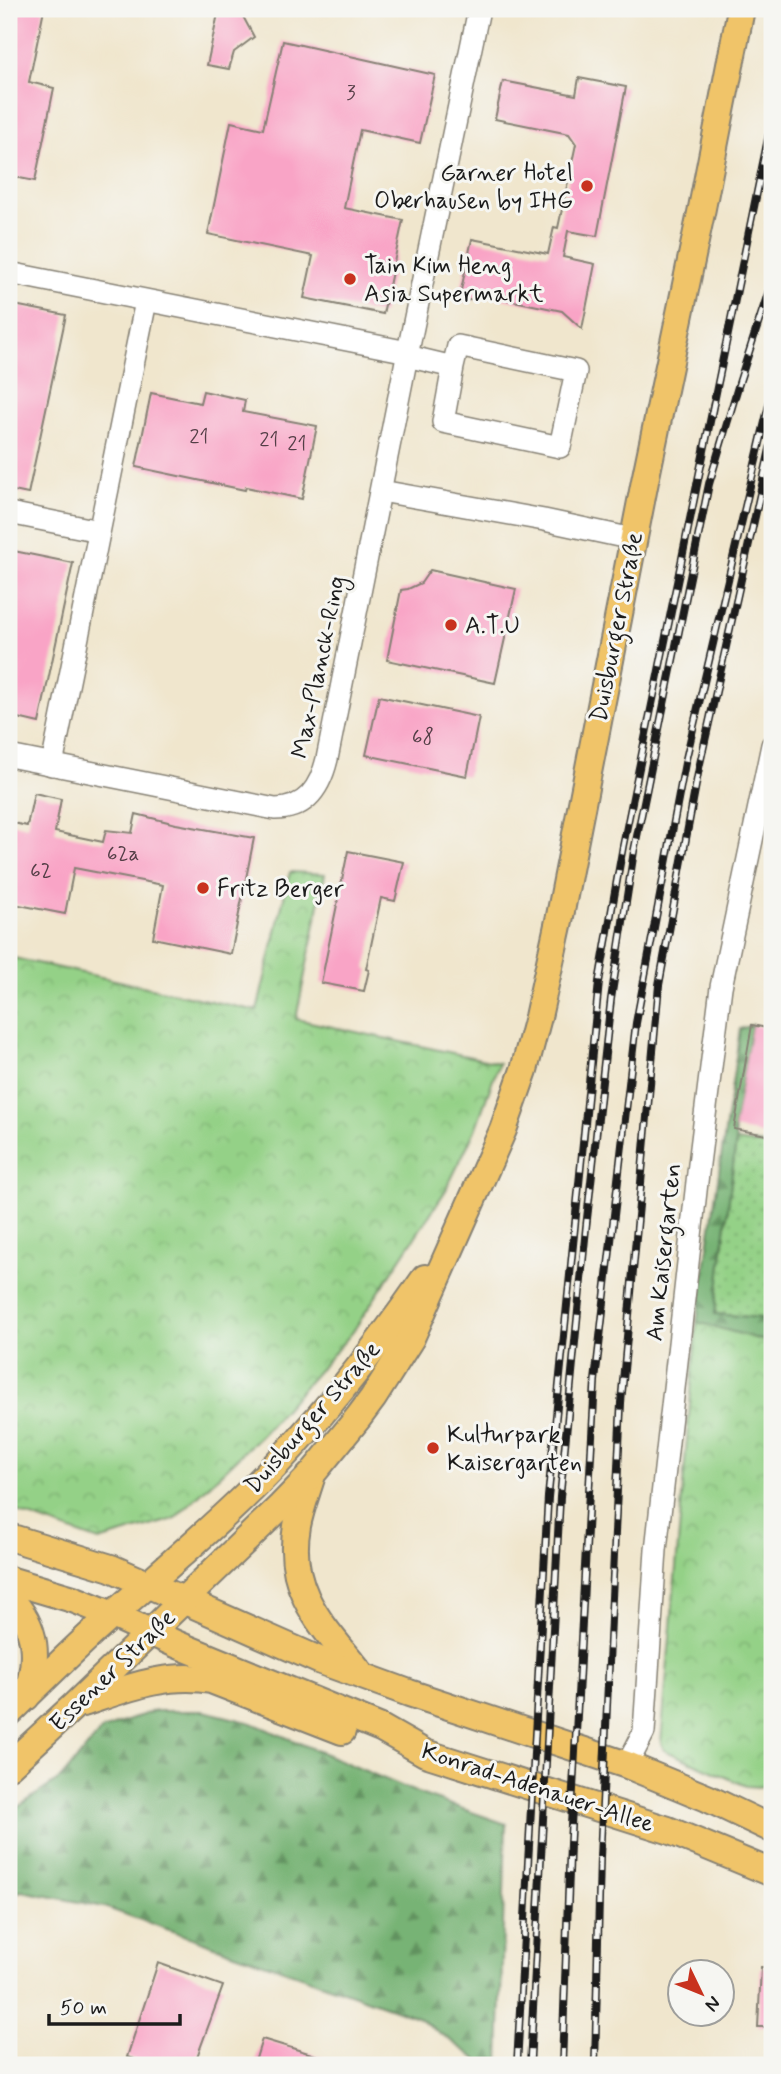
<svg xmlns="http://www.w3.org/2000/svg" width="781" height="2074" font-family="Mynerve,sans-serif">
<defs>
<pattern id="grass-dots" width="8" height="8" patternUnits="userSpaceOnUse" patternTransform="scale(1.75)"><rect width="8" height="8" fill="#94d187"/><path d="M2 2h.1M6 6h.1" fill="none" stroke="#7fb374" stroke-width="1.8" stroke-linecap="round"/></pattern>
<pattern id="forest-firs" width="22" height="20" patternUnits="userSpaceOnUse" patternTransform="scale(1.75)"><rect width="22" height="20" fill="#77b374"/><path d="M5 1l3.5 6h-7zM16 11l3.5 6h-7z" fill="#61915e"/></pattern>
<pattern id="park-crowns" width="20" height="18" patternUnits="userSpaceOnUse" patternTransform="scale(1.75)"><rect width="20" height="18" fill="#94d187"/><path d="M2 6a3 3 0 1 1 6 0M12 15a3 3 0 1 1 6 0" fill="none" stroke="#7fb374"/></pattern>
</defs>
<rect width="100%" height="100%" fill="#f6f6f2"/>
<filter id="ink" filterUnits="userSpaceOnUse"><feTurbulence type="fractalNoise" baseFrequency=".0143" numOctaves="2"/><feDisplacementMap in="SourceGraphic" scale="14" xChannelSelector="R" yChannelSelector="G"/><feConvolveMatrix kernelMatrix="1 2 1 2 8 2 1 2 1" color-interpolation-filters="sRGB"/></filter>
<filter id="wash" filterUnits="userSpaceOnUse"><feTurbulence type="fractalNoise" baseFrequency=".00686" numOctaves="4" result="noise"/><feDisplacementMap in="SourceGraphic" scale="28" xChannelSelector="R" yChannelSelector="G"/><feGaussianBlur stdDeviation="1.57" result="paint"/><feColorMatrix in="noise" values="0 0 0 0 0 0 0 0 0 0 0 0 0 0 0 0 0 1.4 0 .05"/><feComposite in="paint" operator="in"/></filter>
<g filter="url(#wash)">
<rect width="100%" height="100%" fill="#f0e6cd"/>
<!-- grass -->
<path fill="url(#grass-dots)" stroke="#587652" stroke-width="2" d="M736,1141L772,1146V1319L715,1314Z"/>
<!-- forest -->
<g fill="url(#forest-firs)" stroke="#4a6848" stroke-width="2">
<path d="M752,1025L734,1129L736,1141L715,1314L772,1319V1343L697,1322L740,1029Z"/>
<path d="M153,1711H204L252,1723L420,1794L506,1824L499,2065H485L417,2017L104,1907L22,1891L9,1894V1813L61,1778L102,1730Z"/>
</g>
<!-- park -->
<g fill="url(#park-crowns)" stroke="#587652" stroke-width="2">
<path d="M290,872L325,874L296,1019L499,1063L475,1130L446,1190L352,1333L263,1433L174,1519L99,1541L9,1509V957L257,1011Z"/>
<path d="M697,1322L772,1343V1788L746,1786L664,1750L661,1742Z"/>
</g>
<g id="blocks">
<!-- building -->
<g fill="#f9a4c6">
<path d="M9,9H44L29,82L54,88L35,181L9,176Z"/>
<path d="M219,9H239L254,37L234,52L229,69L207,65Z"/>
<path d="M283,41L435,75L420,143L360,130L344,208L403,220L383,314L304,298L313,256L208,234L231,122L263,129Z"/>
<path d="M579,78L626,87L597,236L568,231L563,257L595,264L582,329L562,311L484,295L458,304L472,239L548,254L554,227L558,228L576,144L569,134L495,119L503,81L576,95Z"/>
<path d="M9,304L66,315L28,494L9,490Z"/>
<path d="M203,391L245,400L243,412L317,426L302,499L246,487L245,490L136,467L151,393L200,403Z"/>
<path d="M9,550L73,563L39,723L9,716Z"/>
<path d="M430,570L516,589L495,683L387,660L401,590L408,589L421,583Z"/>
<path d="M379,696L479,717L467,776L366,755Z"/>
<path d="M34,793L61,799L55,832L103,842L106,830L132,833L136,814L176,824L254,838L231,954L153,938L163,885L74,868L65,914L9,903V822L27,826Z"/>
<path d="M348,851L404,862L395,901L381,898L366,969L369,970L364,991L321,983Z"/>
<path d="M752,1025L772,1029V1136L734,1129Z"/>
<path d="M158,1963L223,1986L194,2065H152L127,2057Z"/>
<path d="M761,1967L772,1968V2027H758Z"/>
<path d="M262,2039L338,2062L337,2065H254Z"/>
</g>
</g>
</g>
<g filter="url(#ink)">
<use href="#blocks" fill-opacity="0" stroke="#868174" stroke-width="2"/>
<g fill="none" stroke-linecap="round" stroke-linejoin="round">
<!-- minor casing -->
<g stroke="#868174" stroke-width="24">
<g id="minor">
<path d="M9,273L408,352"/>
<path d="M407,356L453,367L443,422L560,447L576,371L458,346L453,367"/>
<path d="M381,491L544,520L633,539"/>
<path d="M9,513L99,531"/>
<path d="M9,756L275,809C306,809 320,788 327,759L407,356L479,9"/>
<path d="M52,765L146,301"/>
<path d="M627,1765L644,1732L656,1550L699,1164L721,987L772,745"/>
</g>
</g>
<!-- major casing -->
<g stroke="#868174" stroke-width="30">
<g id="major">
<path d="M311,1478C306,1494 300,1510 297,1526C285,1592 325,1628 362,1675"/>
<path d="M9,1537L111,1568L321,1661L409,1693L627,1765L707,1798L772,1829"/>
<path d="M9,1580L73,1599L113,1615L176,1644L381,1728L425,1753L668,1830L772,1873"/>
<path d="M9,1598C38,1627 39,1659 26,1697"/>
<path d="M83,1703C125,1689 166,1672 211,1680L342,1731"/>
<path d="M9,1713C36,1687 62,1661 90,1635C145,1585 203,1538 256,1485C318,1423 375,1350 425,1278"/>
<path d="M9,1766L76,1704L281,1506L312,1474L358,1418L373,1398L411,1338L503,1130L524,1070L538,1017L560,916L645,481L702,208L741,9"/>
</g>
</g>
<!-- minor -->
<use href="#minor" stroke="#fff" stroke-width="21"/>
<!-- major -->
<use href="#major" stroke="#f0c469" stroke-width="26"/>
<!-- rail casing -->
<g stroke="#1c1c1c" stroke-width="8">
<g id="rail">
<path d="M517,2065L548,1497L599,982L623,846L772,119"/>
<path d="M530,2065L560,1497L586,1228L611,999L634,851L709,484L740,380L772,281"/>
<path d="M562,2065L570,1844L595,1381L636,1023L685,763L772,392"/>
<path d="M595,2065L600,1857L621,1403L659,985L699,768L772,440"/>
</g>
</g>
<!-- rail -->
<use href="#rail" stroke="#f6f6f2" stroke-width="5" stroke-dasharray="16" stroke-linecap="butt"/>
</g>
</g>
<!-- markers -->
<g fill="#c8321e" stroke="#f6f6f2" stroke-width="2.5">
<circle cx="587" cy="186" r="7"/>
<circle cx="350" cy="279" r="7"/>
<circle cx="451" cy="625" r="7"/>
<circle cx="203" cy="888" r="7"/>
<circle cx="433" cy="1448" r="7"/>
</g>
<g text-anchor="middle" stroke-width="6" stroke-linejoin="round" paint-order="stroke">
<!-- number labels -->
<g font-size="21" fill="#533e46">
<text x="351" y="99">3</text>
<text x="199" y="443">21</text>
<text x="269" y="446">21</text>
<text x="297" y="450">21</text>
<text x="423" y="743">68</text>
<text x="123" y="860">62a</text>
<text x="41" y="877">62</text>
</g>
<!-- poi labels -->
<g font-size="24" fill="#1c1c1c" stroke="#f6f6f2" text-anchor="start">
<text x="573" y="180" text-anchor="end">Garner Hotel<tspan x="573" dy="28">Oberhausen by IHG</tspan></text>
<text x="364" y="273">Tain Kim Heng<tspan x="364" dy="28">Asia Supermarkt</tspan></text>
<text x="465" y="633">A.T.U</text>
<text x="217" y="896">Fritz Berger</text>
<text x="447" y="1442">Kulturpark<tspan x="447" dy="28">Kaisergarten</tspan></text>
</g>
<!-- street labels -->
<g font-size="24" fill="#1c1c1c" stroke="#f6f6f2">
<text transform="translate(616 627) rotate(-79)" y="8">Duisburger Straße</text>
<text transform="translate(318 667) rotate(-78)" y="8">Max-Planck-Ring</text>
<text transform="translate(663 1252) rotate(-84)" y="8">Am Kaisergarten</text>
<text transform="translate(312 1417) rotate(-49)" y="8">Duisburger Straße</text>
<text transform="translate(112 1670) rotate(-44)" y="8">Essener Straße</text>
<text transform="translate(538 1787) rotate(18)" y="8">Konrad-Adenauer-Allee</text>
</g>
</g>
<!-- margin -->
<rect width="781" height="2074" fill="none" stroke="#f6f6f2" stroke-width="35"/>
<!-- north arrow -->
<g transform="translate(701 1993) rotate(133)"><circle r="33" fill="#f6f6f2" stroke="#9f9f9c" stroke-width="2"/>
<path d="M0-5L12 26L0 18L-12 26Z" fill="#c8321e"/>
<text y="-10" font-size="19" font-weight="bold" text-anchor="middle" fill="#1c1c1c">N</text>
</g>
<!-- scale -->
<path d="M49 2014v10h131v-10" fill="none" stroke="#1c1c1c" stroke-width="3.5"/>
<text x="60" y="2014" font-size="21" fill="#1c1c1c" stroke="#f6f6f2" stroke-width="5" paint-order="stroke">50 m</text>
</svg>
